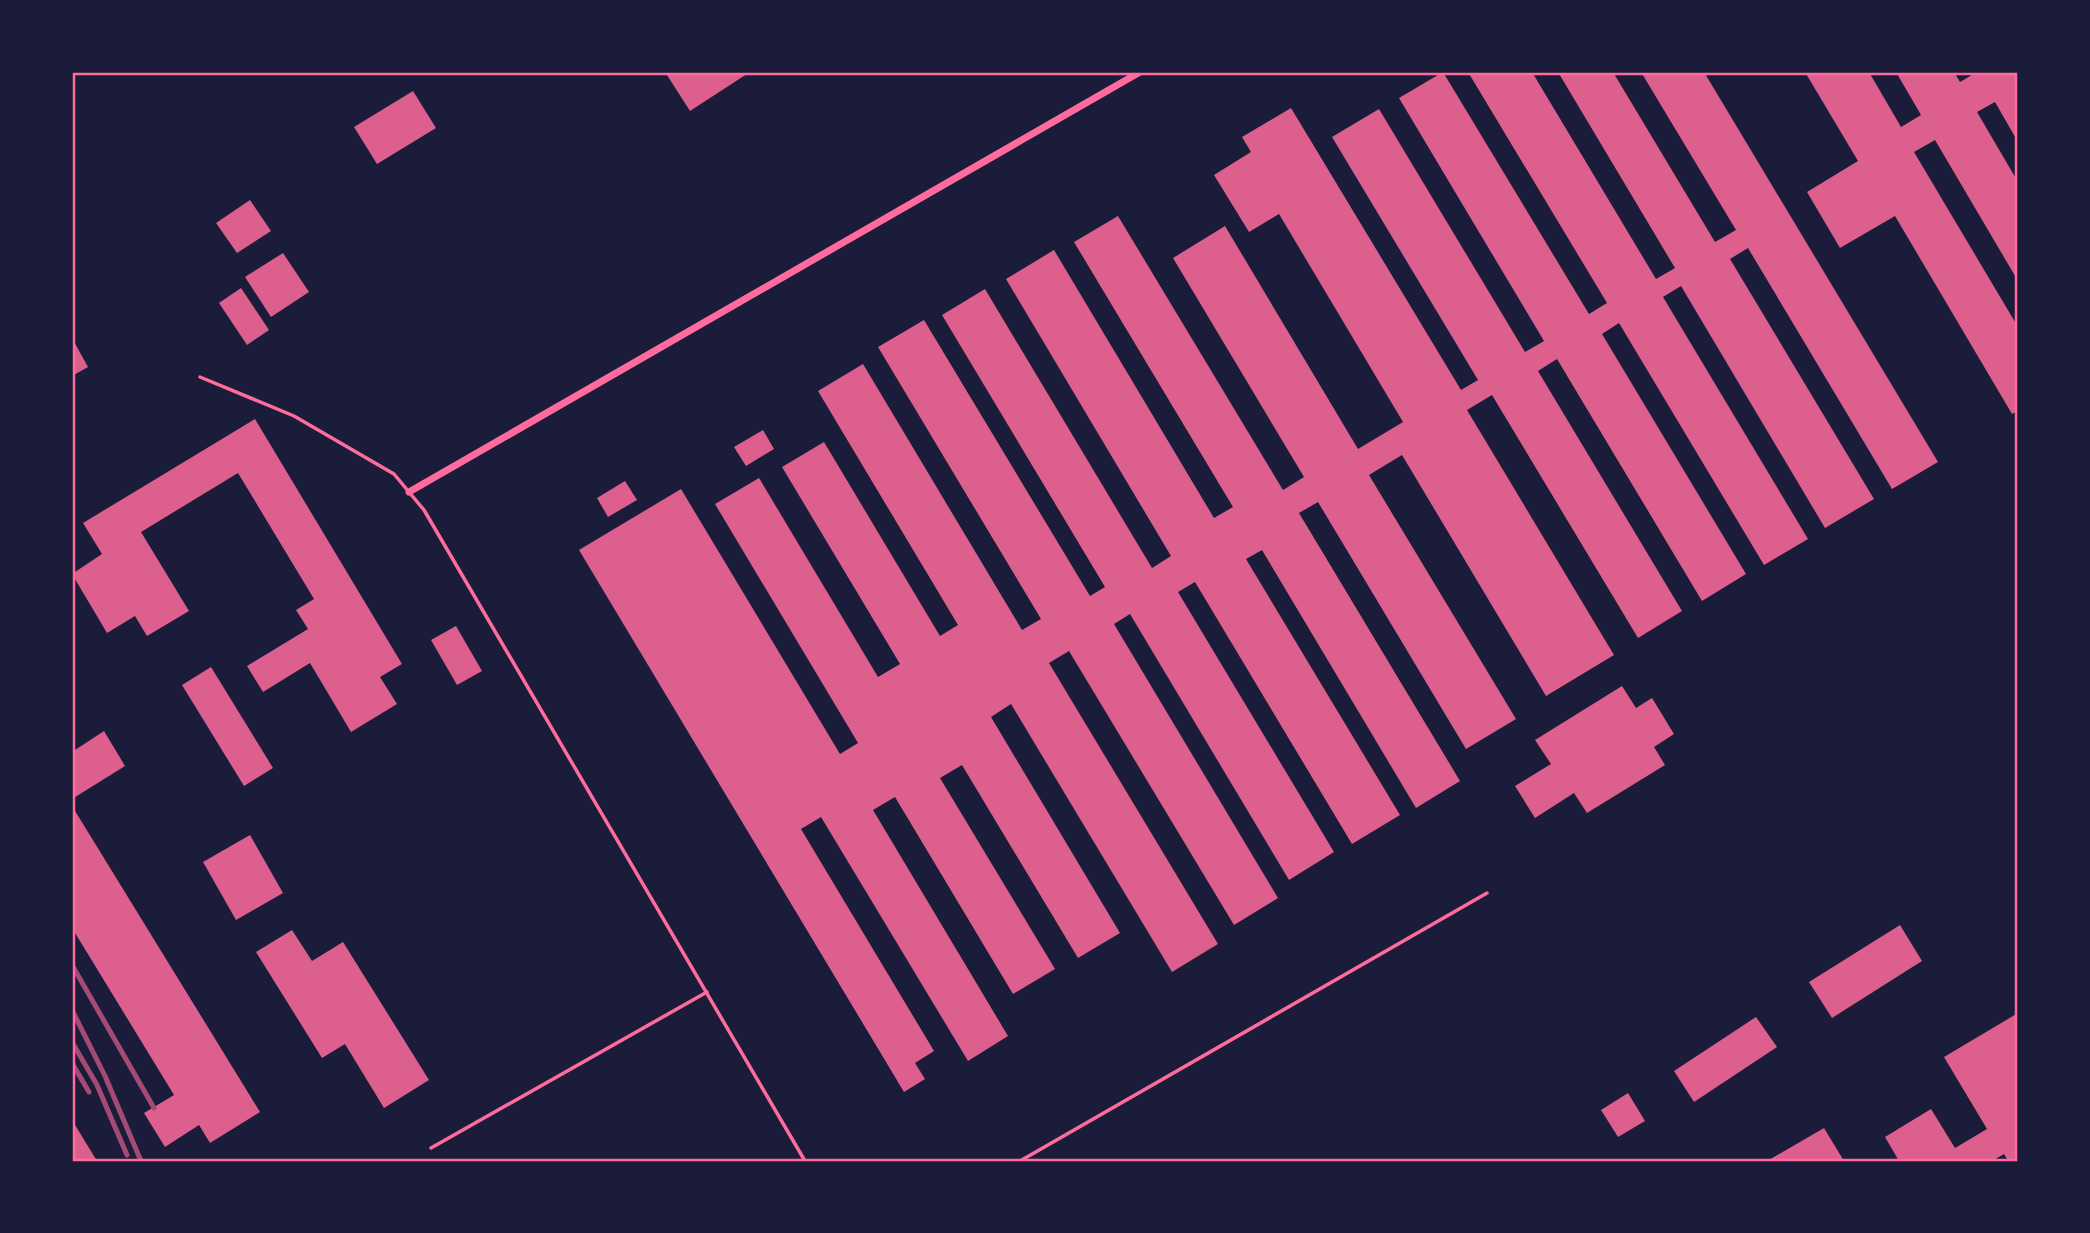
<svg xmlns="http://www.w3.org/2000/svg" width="2090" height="1233" font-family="'DM Sans',sans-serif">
<rect width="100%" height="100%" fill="#1b1b3a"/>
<!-- building -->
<g fill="#dd5f8e">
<path d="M665,72H750L690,111Z"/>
<path d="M1443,72L1589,314L1607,303L1468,72H1532L1656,279L1675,268L1558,72H1613L1715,242L1736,230L1641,72H1704L1938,462L1892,489L1748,248L1730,259L1874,499L1825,528L1681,286L1663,297L1808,539L1764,565L1619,323L1602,334L1746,574L1702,601L1557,359L1538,371L1682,611L1638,638L1492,395L1467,410L1614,655L1546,696L1402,455L1369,475L1516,719L1466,749L1318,502L1299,513L1460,781L1416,808L1262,550L1246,559L1400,815L1352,844L1195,582L1178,592L1334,852L1289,880L1130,614L1114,624L1278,898L1234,925L1069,651L1049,663L1218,944L1172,972L1011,704L991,717L1120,933L1078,958L962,765L940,778L1055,969L1013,994L895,797L873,810L1008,1036L968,1061L821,817L801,829L934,1051L915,1063L925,1079L904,1092L579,550L681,489L840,754L858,743L715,504L759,478L878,677L900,664L782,467L824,442L940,636L958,625L818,391L863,364L1022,630L1041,619L878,347L924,320L1090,596L1105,587L942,315L985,289L1152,568L1171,556L1006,279L1054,250L1214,518L1233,507L1074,242L1118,216L1283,490L1304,477L1173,258L1225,226L1358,449L1403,422L1279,214L1249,232L1214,175L1251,152L1242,137L1291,108L1461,390L1478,380L1332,137L1379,109L1525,352L1544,341L1399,98Z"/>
<path d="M1805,72H1869L1901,127L1921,115L1896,72H1954L1960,82L1977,72H2018V142L1995,102L1977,112L2018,182V281L1935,140L1914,152L2018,327V411L2012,414L1895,216L1840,248L1807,192L1858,161Z"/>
<path d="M413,91L436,128L377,164L354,127Z"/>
<path d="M250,200L271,231L237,253L216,223Z"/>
<path d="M283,253L309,292L271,317L245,277Z"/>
<path d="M241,288L269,330L247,345L219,303Z"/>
<path d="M72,338L88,367L72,376Z"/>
<path d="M255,419L402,664L380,677L397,704L351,732L310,663L263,692L247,666L308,629L296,610L314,599L238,473L141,532L189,611L147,636L135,616L107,633L72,574L102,554L83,523Z"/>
<path d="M763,430L774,449L746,466L734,447Z"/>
<path d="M625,481L637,500L608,517L597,498Z"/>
<path d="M456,626L482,671L457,685L431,640Z"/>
<path d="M211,667L273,768L244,786L182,685Z"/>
<path d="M1622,686L1636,708L1652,698L1674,734L1654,747L1665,765L1587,813L1574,793L1535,818L1515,786L1551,764L1535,740Z"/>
<path d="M104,731L125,766L72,799V752Z"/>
<path d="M72,806L260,1112L210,1143L199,1125L165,1147L144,1113L174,1095L72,928Z"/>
<path d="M250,835L283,893L236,920L203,862Z"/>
<path d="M1900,925L1922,961L1832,1018L1809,982Z"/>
<path d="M292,930L312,961L343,942L429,1080L384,1108L345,1044L322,1058L256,952Z"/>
<path d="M2018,1013V1161H2008L2004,1154L1992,1161H1899L1885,1137L1931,1109L1955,1148L1987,1129L1944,1057Z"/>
<path d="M1756,1017L1777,1047L1694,1102L1674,1071Z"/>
<path d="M1628,1093L1645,1121L1618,1137L1601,1110Z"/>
<path d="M72,1120L97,1161H72Z"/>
<path d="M1824,1128L1844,1161H1767Z"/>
</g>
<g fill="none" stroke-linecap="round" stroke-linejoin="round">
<!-- service -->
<g stroke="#ff6b9d" stroke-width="3.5">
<path d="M200,377L294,416L394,474L424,510L805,1161"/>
<path d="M431,1148L707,992"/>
<path d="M1020,1161L1487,893"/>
</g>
<!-- minor -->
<path stroke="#ff6b9d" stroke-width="7" d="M409,492L1140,72"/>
<!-- rail -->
<g stroke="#a44b75" stroke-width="5">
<path d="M72,965L154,1108"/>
<path d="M72,1010L105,1076L141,1161"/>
<path d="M72,1042L97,1085L127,1155"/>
<path d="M72,1063L89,1092"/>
</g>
</g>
<!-- border -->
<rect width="2090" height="1233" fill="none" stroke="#1b1b3a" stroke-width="147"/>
<rect x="74" y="74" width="1942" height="1086" fill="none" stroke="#ff6b9d" stroke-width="2.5"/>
</svg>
